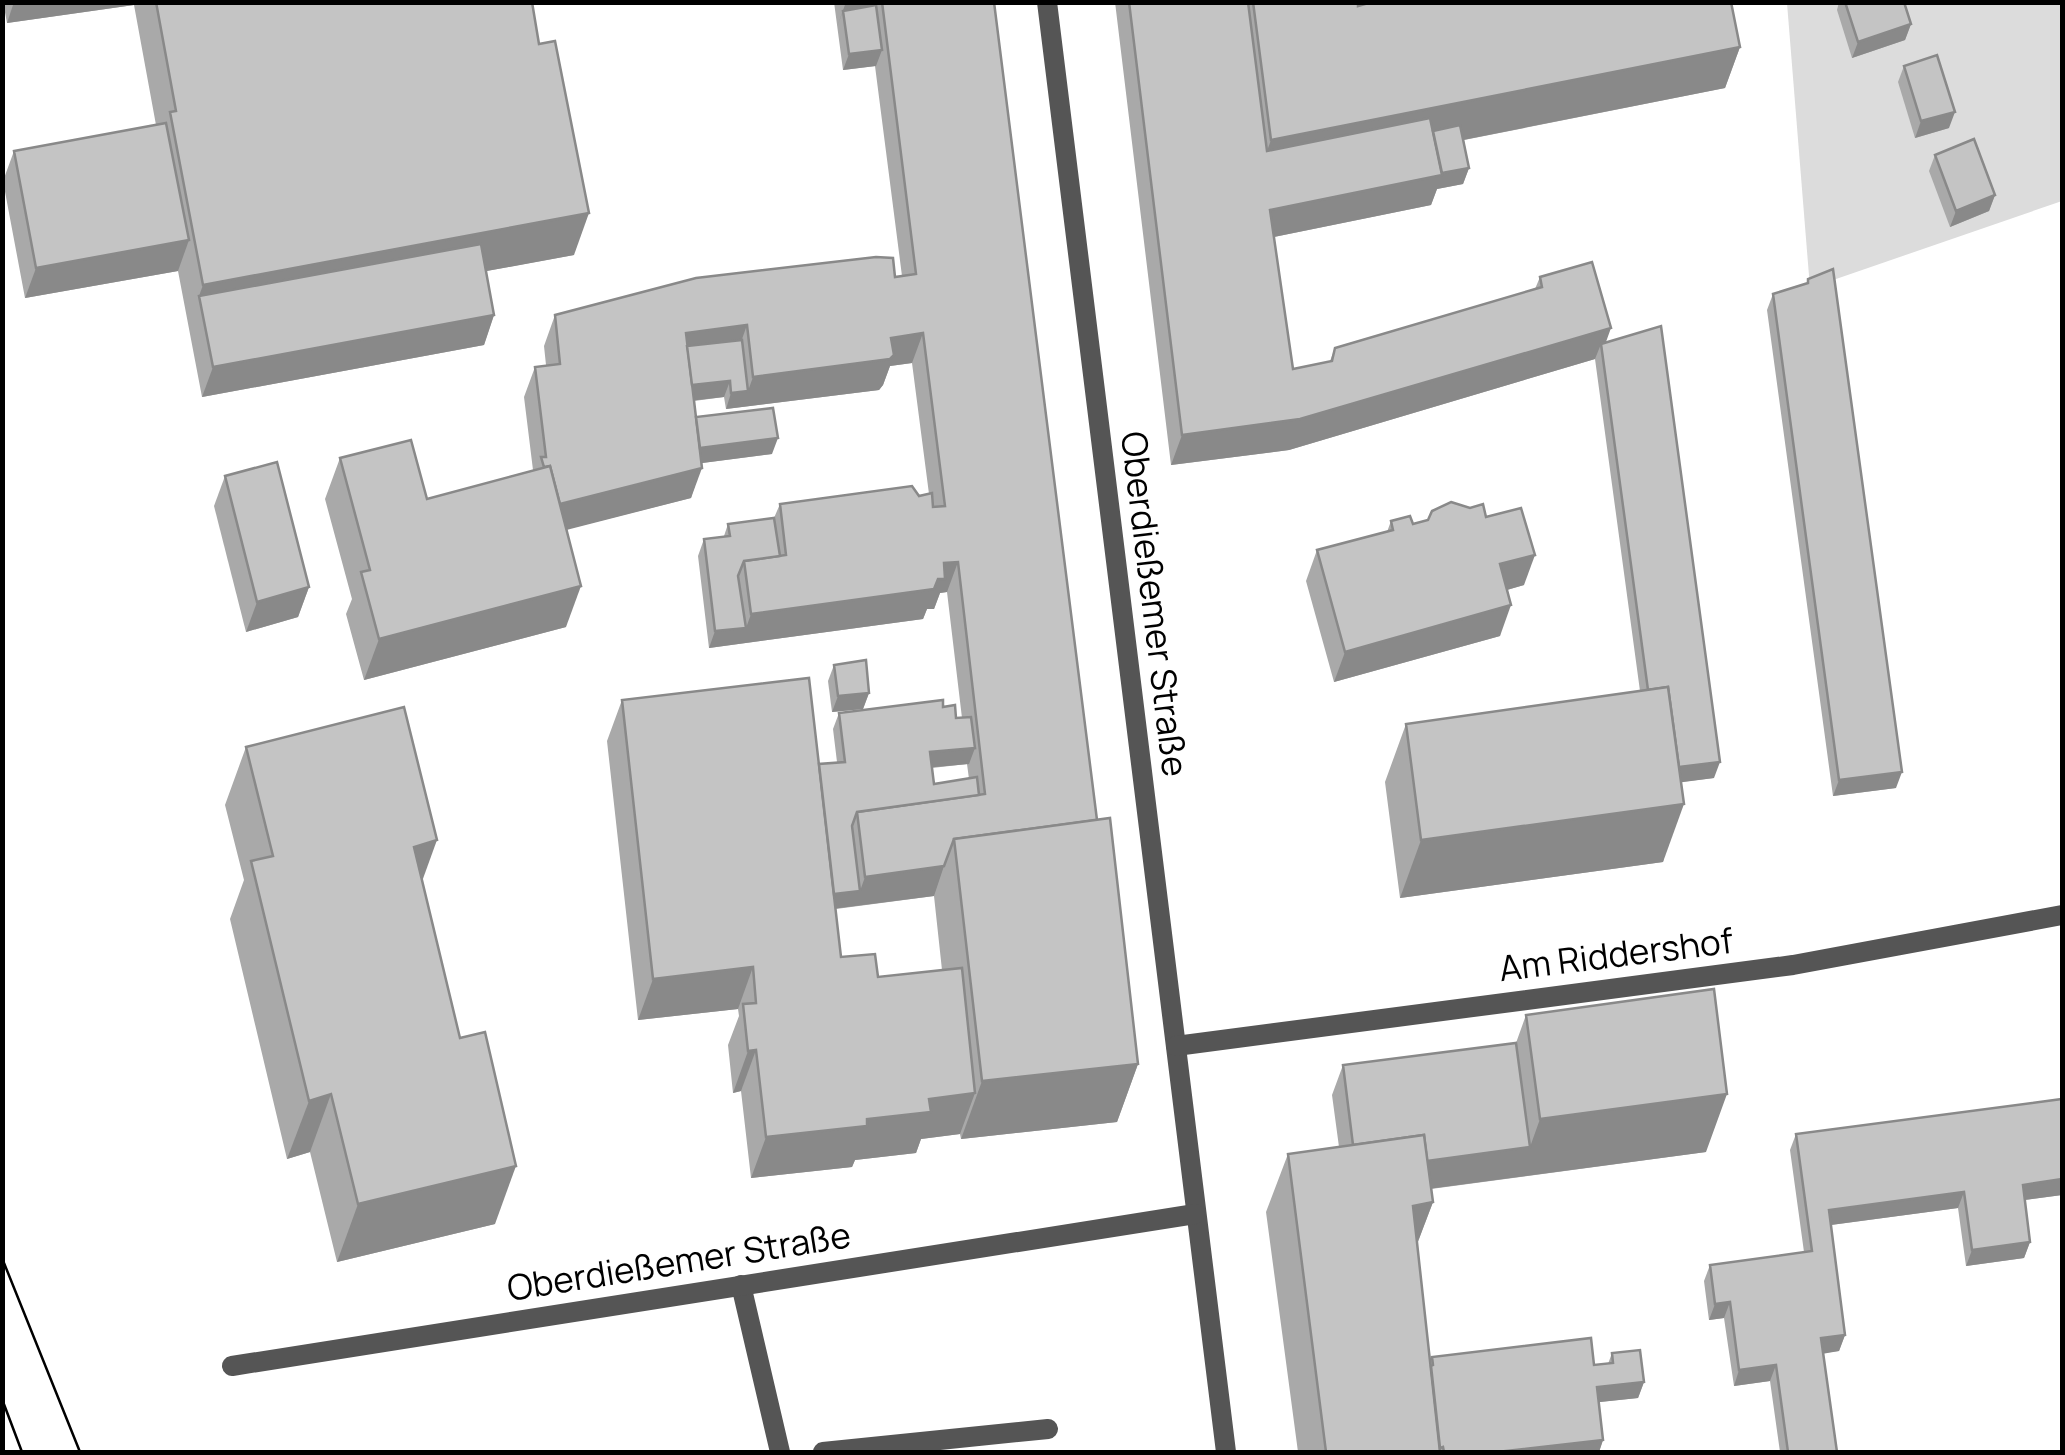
<svg xmlns="http://www.w3.org/2000/svg" width="2065" height="1455" font-family="Manrope,sans-serif">
<rect width="100%" height="100%" fill="#fff"/>
<!-- garden -->
<path fill="#dcdcdc" d="M1787,3H2062V201L1810,288Z"/>
<g fill="none" stroke-linecap="round" stroke-linejoin="round">
<!-- service -->
<g stroke="#555" stroke-width="20">
<path d="M741,1285L780,1452"/>
<path d="M823,1452L1048,1429"/>
</g>
<!-- minor -->
<g stroke="#555" stroke-width="20">
<path d="M1047,2L1226,1452"/>
<path d="M1176,1046L1793,965L2062,915"/>
<path d="M232,1366L1195,1214"/>
</g>
<!-- tram -->
<g stroke="#000" stroke-width="2.5">
<path d="M2,1258L80,1452"/>
<path d="M2,1399L22,1452"/>
</g>
</g>
<!-- wall -->
<g fill="#a9a9a9" fill-rule="evenodd">
<path d="M3,2H532L574,255L486,271L494,315L484,345L202,397L178,271L25,298L3,181L14,151L156,125L134,5L7,23Z"/>
<path d="M834,2H994L1097,820L1138,1064L1117,1122L961,1139L960,1134L921,1139L916,1153L855,1160L852,1167L751,1178L741,1091L733,1093L728,1045L739,1016L738,1009L638,1020L607,741L622,700L819,764L837,762L833,729L839,713L943,707L956,718H962L947,592L940,593L934,609H927L923,619L709,648L698,556L704,539L724,536L728,524L774,518L780,504L919,496L929,494L912,363L890,366L883,385L879,390L726,409L724,397L694,401L696,417L772,454L702,463L691,498L567,529L566,627L364,680L346,614L352,599L325,499L340,458L427,499L533,470L524,397L535,367L546,365L544,346L555,315L902,276L875,66L843,70ZM967,764L969,779L934,784L932,768ZM934,896L942,970L878,977L841,957L836,909Z"/>
<path d="M1115,2H1358V6L1740,47L1725,88L1464,140L1469,168L1463,184L1437,189L1431,205L1274,237L1293,369L1330,361L1335,348L1535,289L1540,277L1606,343L1714,778L1681,782L1663,862L1400,898L1385,782L1406,724L1640,691L1595,359L1289,450L1171,465Z"/>
<path d="M1839,2H1904L1911,24L1905,40L1852,58L1837,10Z"/>
<path d="M1904,66L1949,128L1915,138L1898,82Z"/>
<path d="M1935,155L1995,195L1989,211L1950,227L1929,171Z"/>
<path d="M1808,279L1896,788L1833,796L1767,310L1773,294L1806,284Z"/>
<path d="M225,476L309,587L298,617L246,632L214,506Z"/>
<path d="M1486,517L1524,585L1507,590L1500,636L1334,682L1306,581L1317,550L1387,532L1391,521L1413,524Z"/>
<path d="M834,665L869,693L863,709L832,712L828,681Z"/>
<path d="M246,747L422,882L495,1224L337,1262L310,1152L287,1159L230,919L244,880L225,805Z"/>
<path d="M1526,1015L1706,1152L1431,1189L1433,1202L1417,1244L1430,1361L1432,1357L1594,1365L1608,1364L1612,1353L1644,1382L1638,1398L1599,1402L1603,1440L1599,1452H1298L1266,1212L1288,1154L1339,1147L1332,1095L1343,1065L1516,1043Z"/>
<path d="M2062,1099V1195L2024,1200L2030,1242L2024,1258L1966,1266L1958,1208L1831,1225L1845,1335L1839,1351L1823,1353L1837,1452H1780L1770,1381L1734,1386L1724,1318L1709,1320L1704,1281L1710,1265L1804,1252L1790,1150L1796,1134Z"/>
</g>
<!-- shaded-wall -->
<g fill="#898989">
<path d="M14,2H135L134,5L7,23Z"/>
<path d="M846,2H876L870,21L843,11L837,27Z"/>
<path d="M1911,24L1905,40L1852,58L1858,42Z"/>
<path d="M1740,47L1725,88L1256,181L1271,140Z"/>
<path d="M882,50L876,66L843,70L849,54Z"/>
<path d="M1955,112L1949,128L1915,138L1921,121Z"/>
<path d="M1469,168L1463,184L1437,189L1431,205L1259,240L1270,210Z"/>
<path d="M1995,195L1989,211L1950,227L1956,211Z"/>
<path d="M589,213L574,255L204,323L199,296L203,285Z"/>
<path d="M189,240L178,271L25,298L36,268Z"/>
<path d="M494,315L484,345L202,397L213,367Z"/>
<path d="M747,325L736,356L683,362L686,333Z"/>
<path d="M1611,328L1602,353L1601,344L1595,359L1289,450L1171,465L1182,435Z"/>
<path d="M923,333L912,363L890,366L883,385L879,390L726,409L731,393L748,391L753,377L891,338Z"/>
<path d="M730,381L724,397L680,402L686,386Z"/>
<path d="M778,438L772,454L687,465L693,449Z"/>
<path d="M702,468L691,498L543,536L554,505Z"/>
<path d="M1535,555L1524,585L1489,595L1500,564Z"/>
<path d="M958,562L947,592L940,593L934,609H927L923,619L709,648L715,631L746,628L751,614L944,563Z"/>
<path d="M581,586L566,627L364,680L379,639Z"/>
<path d="M309,587L298,617L246,632L257,602Z"/>
<path d="M1511,605L1500,636L1334,682L1345,652Z"/>
<path d="M869,693L863,709L832,712L838,696Z"/>
<path d="M975,748L969,764L924,768L930,752Z"/>
<path d="M1720,762L1714,778L1653,786L1659,770Z"/>
<path d="M1902,772L1896,788L1833,796L1839,780Z"/>
<path d="M1684,804L1663,862L1400,898L1421,840Z"/>
<path d="M437,840L416,898L414,847Z"/>
<path d="M944,866L934,896L816,911L822,895L860,891L865,877Z"/>
<path d="M753,967L738,1009L638,1020L653,979Z"/>
<path d="M756,1050L741,1091L733,1093L748,1051Z"/>
<path d="M1138,1064L1117,1122L961,1139L982,1081Z"/>
<path d="M975,1093L960,1134L921,1139L916,1153L855,1160L852,1167L751,1178L766,1137L929,1099Z"/>
<path d="M331,1094L310,1152L287,1159L309,1101Z"/>
<path d="M1727,1094L1706,1152L1345,1200L1356,1170L1530,1147L1540,1119Z"/>
<path d="M516,1166L495,1224L337,1262L358,1204Z"/>
<path d="M2062,1179V1195L2017,1201L2023,1185Z"/>
<path d="M1964,1192L1958,1208L1823,1226L1829,1210Z"/>
<path d="M1433,1202L1411,1260L1413,1206Z"/>
<path d="M2030,1242L2024,1258L1966,1266L1972,1250Z"/>
<path d="M1730,1302L1724,1318L1709,1320L1715,1304Z"/>
<path d="M1845,1335L1839,1351L1816,1355L1821,1338Z"/>
<path d="M1776,1365L1770,1381L1734,1386L1739,1370Z"/>
<path d="M1644,1382L1638,1398L1591,1403L1597,1387Z"/>
<path d="M1603,1440L1599,1452H1497Z"/>
</g>
<!-- building -->
<g fill="#c4c4c4" stroke="#898989" stroke-width="2.5">
<path d="M156,2H532L539,44L555,41L589,213L203,285L170,112L176,111Z"/>
<path d="M882,2H994L1097,820L954,839L944,866L865,877L857,812L985,794L958,562L944,563L945,579H938L934,589L751,614L744,561L786,555L780,504L912,486L919,496L932,493L933,507L945,506L923,333L891,338L894,355L890,359L753,377L747,325L686,333L702,468L560,504L550,466L544,467L541,457H546L535,367L560,364L555,315L696,278L876,257L893,258L895,277L916,274Z"/>
<path d="M1129,2H1248L1267,151L1430,118L1442,175L1270,210L1293,369L1332,361L1335,348L1542,287L1540,277L1592,262L1611,328L1300,419L1182,435Z"/>
<path d="M1253,2H1358V6L1372,2H1731L1740,47L1271,140Z"/>
<path d="M1845,2H1904L1911,24L1858,42Z"/>
<path d="M876,5L882,50L849,54L843,11Z"/>
<path d="M1937,55L1955,112L1921,121L1904,66Z"/>
<path d="M166,123L189,240L36,268L14,151Z"/>
<path d="M1460,125L1469,168L1442,173L1433,131Z"/>
<path d="M1974,139L1995,195L1956,211L1935,155Z"/>
<path d="M481,244L494,315L213,367L199,296Z"/>
<path d="M1833,269L1902,772L1839,780L1773,294L1808,283V279Z"/>
<path d="M1661,326L1720,762L1679,767L1668,687L1648,690L1601,344Z"/>
<path d="M742,340L748,391L731,393L730,381L692,385L687,346Z"/>
<path d="M773,408L778,438L700,448L696,417Z"/>
<path d="M411,440L427,499L550,466L581,586L379,639L361,572L370,570L340,458Z"/>
<path d="M277,462L309,587L257,602L225,476Z"/>
<path d="M1451,502L1470,508L1483,504L1486,517L1521,508L1535,555L1500,564L1511,605L1345,652L1317,550L1393,530L1391,521L1410,516L1413,524L1428,520L1432,511Z"/>
<path d="M774,518L780,556L744,561L738,576L746,628L715,631L704,539L730,536L728,524Z"/>
<path d="M866,660L869,693L838,696L834,665Z"/>
<path d="M809,678L841,957L875,954L878,977L962,968L975,1093L929,1099L931,1112L867,1119V1126L766,1137L756,1050L748,1051L743,1004L756,1003L753,967L653,979L622,700Z"/>
<path d="M1668,687L1684,804L1421,840L1406,724Z"/>
<path d="M943,700V707L955,705L956,718L971,717L975,748L930,752L934,784L977,777L979,795L857,812L852,826L860,891L834,894L819,764L845,762L839,713Z"/>
<path d="M404,707L437,840L414,847L460,1038L485,1032L516,1166L358,1204L331,1094L309,1101L251,861L273,856L246,747Z"/>
<path d="M1110,818L1138,1064L982,1081L954,839Z"/>
<path d="M1714,989L1727,1094L1540,1119L1526,1015Z"/>
<path d="M1516,1043L1530,1147L1427,1161L1424,1135L1353,1145L1343,1065Z"/>
<path d="M2062,1099V1179L2023,1185L2030,1242L1972,1250L1964,1192L1829,1210L1845,1335L1821,1338L1837,1452H1788L1776,1365L1739,1370L1730,1302L1715,1304L1710,1265L1812,1251L1796,1134Z"/>
<path d="M1424,1135L1433,1202L1413,1206L1440,1452H1326L1288,1154Z"/>
<path d="M1591,1338L1594,1365L1613,1363L1612,1353L1640,1350L1644,1382L1597,1387L1603,1440L1497,1452H1444L1443,1447L1440,1448L1431,1366L1433,1365L1432,1357Z"/>
</g>
<g text-anchor="middle" stroke-width="8" stroke-linejoin="round" paint-order="stroke">
<!-- street labels -->
<g font-size="35" fill="#000" stroke="#fff">
<text transform="translate(1154 604) rotate(83)" y="12">Oberdießemer Straße</text>
<text transform="translate(1616 955) rotate(-7)" y="12">Am Riddershof</text>
<text transform="translate(679 1262) rotate(-9)" y="12">Oberdießemer Straße</text>
</g>
</g>
<!-- border -->
<rect width="2065" height="1455" fill="none" stroke="#000000" stroke-width="10"/>
</svg>
